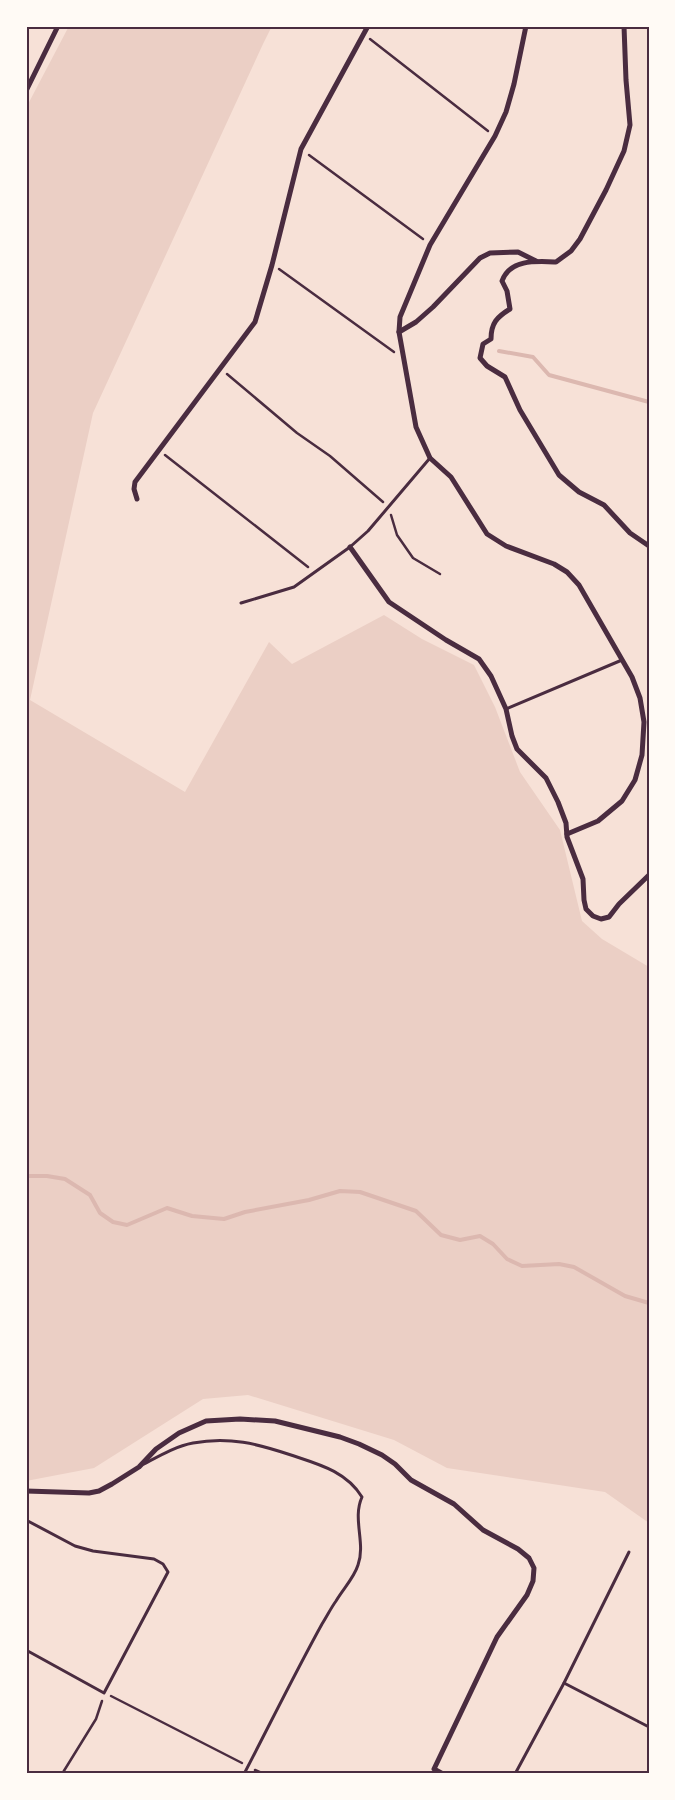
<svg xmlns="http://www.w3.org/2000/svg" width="675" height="1800" font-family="'Noto Sans',sans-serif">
<rect width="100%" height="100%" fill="#f7e1d7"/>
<!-- green -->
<path fill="#ebcfc5" d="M69,26H272L263,44L93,413L30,700L185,792L269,642L292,664L384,615L422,639L474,665L495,707L520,772L560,830L582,921L602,939L649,967V1523L605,1492L447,1468L394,1440L248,1395L203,1399L94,1468L26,1481V108Z"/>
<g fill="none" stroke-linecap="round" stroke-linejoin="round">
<!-- stream -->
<g stroke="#dcb8b0" stroke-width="4">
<path d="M499,351L533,357L549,375L649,402"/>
<path d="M26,1176H47L65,1179L90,1195L100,1213L113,1222L127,1225L167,1208L192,1216L224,1219L245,1212L309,1200L340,1191L360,1192L416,1211L441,1235L460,1240L480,1236L493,1244L507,1259L522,1266L559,1264L574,1267L625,1296L649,1303"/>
</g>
<!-- path -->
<g stroke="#4a2c40" stroke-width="2.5">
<path d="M370,39L488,131"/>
<path d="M309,155L423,239"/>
<path d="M279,269L394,352"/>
<path d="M227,374L297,433L330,456L383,502"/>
<path d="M165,455L308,567"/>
<path d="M391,515L397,535L413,558L440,574"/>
<path d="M111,1696L242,1763"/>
<path d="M255,1770L264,1774"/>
<path d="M62,1774L96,1719L102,1701"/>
</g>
<!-- service -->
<g stroke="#4a2c40" stroke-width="3">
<path d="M241,603L294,587L350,547L368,531L430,458"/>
<path d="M506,709L622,660"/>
<path d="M144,1464C159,1456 176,1446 193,1443C229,1436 258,1444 291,1455C318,1464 346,1471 362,1497C352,1519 366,1543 358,1565C354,1578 343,1589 336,1601C331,1608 327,1616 322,1624C295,1673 270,1724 244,1774"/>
<path d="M26,1520L75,1546L93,1551L154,1559L163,1564L168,1572L104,1693L26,1650"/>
<path d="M564,1683L649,1727"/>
<path d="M515,1774L564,1683L629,1552"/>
</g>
<!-- minor -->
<g stroke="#4a2c40" stroke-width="5">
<path d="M526,26L514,84L506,112L495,136L430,245L400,317L399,332L416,427L430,458L451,477L487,534L506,546L554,564L567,572L579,585L632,677L640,698L644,722L642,755L635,780L622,801L598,821L567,834"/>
<path d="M624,26L626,80L630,125L624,151L606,190L580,239L571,251L556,262C536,261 510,259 502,281L507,291L510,309C497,317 491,323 491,339L483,344L480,358L487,366L505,377L520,410L559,475L579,492L604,505L630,533L649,546"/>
<path d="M26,91L58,26"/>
<path d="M399,332L416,322L433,307L480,258L490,253L518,252L536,261"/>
<path d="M137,499L134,489L135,482L255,322L272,265L301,149L368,26"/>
<path d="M350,547L389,602L446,640L479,659L491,676L506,709L512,736L517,749L546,778L558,802L566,823L567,837L583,879L584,900L586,909L593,916L601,919L609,917L619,904L649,875"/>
<path d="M26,1491L89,1493L99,1491L112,1484L139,1467L156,1449L179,1433L206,1421L240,1419L275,1421L340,1437L359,1444L382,1455L395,1464L411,1480L454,1504L483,1530L518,1549L529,1558L534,1568L533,1581L527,1595L497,1637L434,1769L443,1774"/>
</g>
</g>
<!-- border -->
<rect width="675" height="1800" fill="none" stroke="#fffaf5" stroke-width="55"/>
<rect x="28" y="28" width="620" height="1744" fill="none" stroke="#4a2c40" stroke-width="2"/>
</svg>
